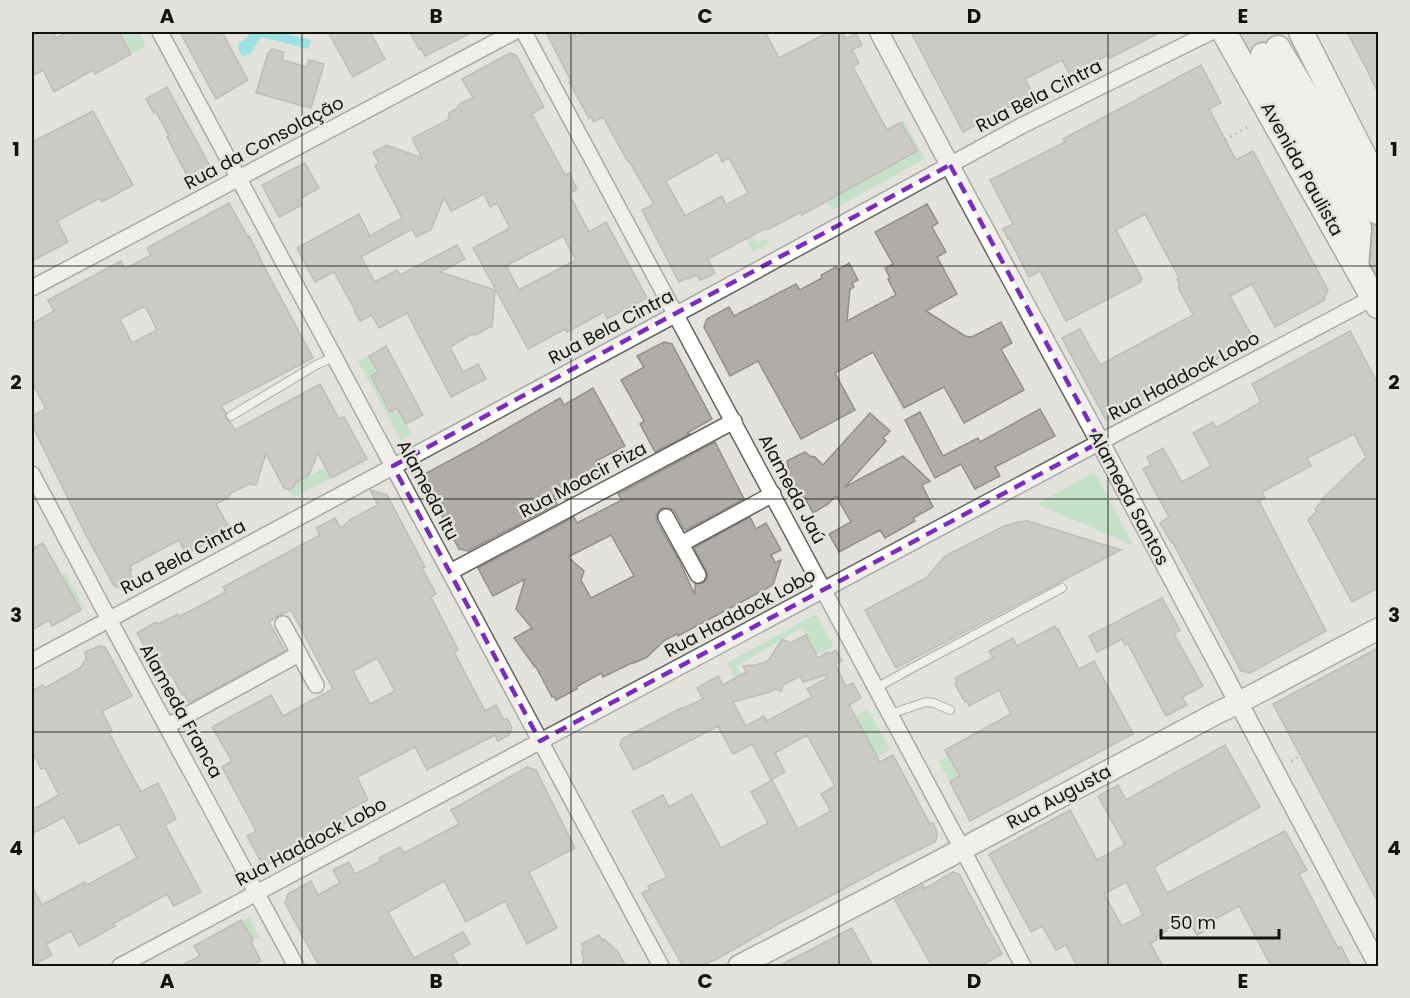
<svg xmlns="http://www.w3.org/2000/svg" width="1410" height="998" font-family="Poppins,sans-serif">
<rect width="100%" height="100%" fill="#e3e2dc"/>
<!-- green -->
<g fill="#a0e1af">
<path d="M119,32H139L146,46L131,54Z"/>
<path d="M904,121L925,159L832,210L827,201L917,151L901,122Z"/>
<path d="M746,224L757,244L765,239L768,244L753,252L740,228Z"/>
<path d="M369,356L378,372L371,377L390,412L397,408L412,434L401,441L358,361Z"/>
<path d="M326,467L331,478L293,498L289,490L295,483Z"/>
<path d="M1094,472L1134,546L1037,504Z"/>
<path d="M66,573L84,608L81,610L62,575Z"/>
<path d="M816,614L834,646L816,655L802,628L736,666L741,675L735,678L727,663Z"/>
<path d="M868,709L890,749L877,757L855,716Z"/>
<path d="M949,756L960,777L950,782L938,761Z"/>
<path d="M249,917L259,937L253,940L243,921Z"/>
</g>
<!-- water -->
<path fill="#45e3eb" d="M252,32H278L311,40L309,49L261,37L250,54L243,56L239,52L238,45Z"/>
<!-- building -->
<g fill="#b0ada9" stroke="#938f8b" stroke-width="1.5" fill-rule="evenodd">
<path d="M32,32H53L56,38L68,32H119L131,54L95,74L93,70L54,92L43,70L32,76Z"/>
<path d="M180,32H222L248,80L216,99Z"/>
<path d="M328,32H370L385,59L353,77Z"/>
<path d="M410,32H473L425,56L421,48L419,49Z"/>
<path d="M546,32H573L576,37L586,32H765L779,58L829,32H842L846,39L856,33L862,45L852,50L859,63L853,67L887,130L901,122L917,151L802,215L801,212L767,230L766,228L708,259L715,273L708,277L700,280L697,275L688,279L687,278L679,282L642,210L654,204L629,161L628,162L603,117L594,122L591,117L589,118L569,82L571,81ZM718,152L722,162L729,158L748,193L726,205L722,196L685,216L666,181Z"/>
<path d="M911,32H1161L1110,58L1108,55L1070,75L1062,60L1025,79L1033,94L963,132Z"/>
<path d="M1242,32H1270L1272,35L1265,41L1255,43L1250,49Z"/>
<path d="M1347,32H1378V93L1366,68Z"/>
<path d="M272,49L284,52L282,60L307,67L309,60L324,64L311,108L256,93L268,53Z"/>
<path d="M510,53L516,55L544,107L532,114L565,175L569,173L577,189L569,194L589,232L606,222L647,298L607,319L604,312L567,332L565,329L528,349L473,248L510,228L497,203L490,207L484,194L451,211L444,198L431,230L416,237L412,229L361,257L375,282L397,270L400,275L457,245L465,259L440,272L495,290L492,327H489L476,335L472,334L450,347L463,372L478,364L486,379L451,397L407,313L379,328L372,315L360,321L354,311L355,310L334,272L315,282L297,248L359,214L370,236L402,218L375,166L379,163L373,152L387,145L422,158L412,138L448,120L449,113L456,109L461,103L473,98L462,79ZM563,236L576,260L519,290L506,266Z"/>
<path d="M1201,65L1221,103L1209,109L1236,160L1253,151L1328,290L1326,291L1327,293L1324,297L1325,300L1275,327L1252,284L1230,296L1253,338L1170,386L1106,420L1062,338L1080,329L1100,365L1193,315L1178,287L1180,286L1177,279L1179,278L1145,214L1116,230L1142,279H1140L1141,282L1066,321L1040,271L1029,277L1009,238L1008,239L1003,229L1013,224L990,180L1065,142L1063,139Z"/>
<path d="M167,87L210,166L208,174L191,183L167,137L169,136L156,112L154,113L146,99Z"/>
<path d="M93,111L133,185L102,202L100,198L57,221L68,242L32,261V142Z"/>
<path d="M305,163L319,188L299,199L302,205L279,217L262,185Z"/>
<path d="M229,203L248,237L249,236L260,257H259L313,358L221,406L226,413V419L230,422L235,430L320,384L339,419L344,417L367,459L331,478L318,453L309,475L295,483L294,487L289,490L284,488L266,454L256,485L249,484L231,493L228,498L216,504L231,531L186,554L179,540L130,566L132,570L129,571L135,582L123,589L114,586L86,535L32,425V416L46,409L32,382V324L54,311L48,300L121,261L125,269L151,255L147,248ZM145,306L157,330L132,343L120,319Z"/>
<path d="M927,204L938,223L932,227L946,252L937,257L957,294L926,311L965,336L970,337L974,336L1001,322L1012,343L1001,349L1024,390L964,423L944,387L904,408L873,352L835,373L855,410L801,439L758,361L730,376L704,327L707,319L729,307L734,316L796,284L800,290L822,278L821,275L836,267L838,270L849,263L858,280L852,283L854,287L850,289L847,321L896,295L888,279L890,278L885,268L893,264L875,232Z"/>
<path d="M1373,225L1378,226V278L1370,264Z"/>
<path d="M1350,331L1378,384V588L1352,602L1308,520L1317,511L1315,509L1323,500L1322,499L1366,457L1354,434L1307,458L1311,466L1262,492L1265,498L1259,501L1326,631L1250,673L1241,671L1172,541L1171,542L1160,523L1169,517L1143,469L1151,465L1147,457L1163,448L1182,482L1211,466L1193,433L1213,422L1216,428L1261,402L1252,384Z"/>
<path d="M664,342L672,344L712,419L687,433L690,434L655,452L640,424L644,421L621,380L644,367L637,356Z"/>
<path d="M386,346L423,415L406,424L397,408L390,412L371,376L378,372L369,356Z"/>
<path d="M593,388L625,446L596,461L600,472L553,497L557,504L468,551L459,549L421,476L475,447L560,398L564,405Z"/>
<path d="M1040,409L1055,436L995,467L1000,476L975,489L961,464L935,478L905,420L920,412L943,456L978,438L980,442Z"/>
<path d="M870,413L890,431L883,438L886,441L845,487L903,456L930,481L922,485L933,507L913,518L915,521L885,538L880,530L839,552L829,534L851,522L836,496L828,504L813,513L805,498L803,499L791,481L787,461L805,452L810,456L815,457L823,465Z"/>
<path d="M715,442L744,499L686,530L684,529L675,512L670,508H662L658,512L656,516L657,522L679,560L695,595V584L703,583L707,579L708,575L695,550V547L750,517L756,529L766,523L781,550L771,555L775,562L774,563L781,560L773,585L678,636L677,634L665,640L647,657L634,663V662L603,677L601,673L576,687L577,689L556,700L554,696L552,697L536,667H535L514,638L532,628L516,609L525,579L493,596L478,568L574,517L577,523L622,500L618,494ZM611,535L634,576L591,598L581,580L584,571L568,557Z"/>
<path d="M370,490L387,495L425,567L422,568L436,594L431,597L458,650L454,652L485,711L496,705L504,720L507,718L512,728L509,735L498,741L495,735L427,770L415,747L357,777L368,800L343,813L347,822L264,867L247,836L256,831L222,767L232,761L212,727L271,695L283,716L333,689L291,610L278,616L269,622L285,651L189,703L184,694L182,695L171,674L163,678L137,633L156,622L158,624L178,614L179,617L226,592L223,587L320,535L316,528L335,518L341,528L351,519L378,505ZM377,658L395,691L370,704L353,671Z"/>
<path d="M1028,521L1121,550L896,668L865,610L926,578L944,557L951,553L1004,526L1018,522Z"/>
<path d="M43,543L81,610L52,626L49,620L32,630V549Z"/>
<path d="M1162,598L1180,630L1174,634L1203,686L1182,697L1187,705L1166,716L1128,644L1125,645L1122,639L1097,652L1089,636Z"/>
<path d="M1055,626L1057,630L1058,629L1079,669L1094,661L1133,734L970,821L950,782L960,776L945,750L1011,714L999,690L969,706L967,701L965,702L955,684L957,683L955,678L993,658L989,651L1013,638L1017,646Z"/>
<path d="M806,635L818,658L828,652L830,654L836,650L842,661L835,664L846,686L853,683L861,698L849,705L880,762L893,755L930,824L933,823L937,832L936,840L935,842L890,864L780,923L715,960L700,966H683L642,893L650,889L648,886L667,877L632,811L663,795L669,807L692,794L721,848L768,823L751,792L772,780L798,829L831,811L821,794L835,786L807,735L775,753L785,772L771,780L752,744L733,754L718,726L634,770L620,745L622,739L681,708H684L703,699L697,688L718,676L723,685L746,672L743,666L756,665L766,662L770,658L782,639L790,643ZM826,675L827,678L807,689L812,697L767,721L764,716L746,726L733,702L770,692L775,689L781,691L783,685L800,676L803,682Z"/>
<path d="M99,646L105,647L132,696L102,711L112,731L109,733L141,792L158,783L176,819L165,825L201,892L174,906L167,894L113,924L115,926L79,946L71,931L46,944L52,955L32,966V886L42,905L85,882L87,885L137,858L119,824L79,844L64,817L32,834V810L59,795L45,768L41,769L32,751V691L43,685L45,688L80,668L86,660L85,652Z"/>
<path d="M1378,648V902L1273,704Z"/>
<path d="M1225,745L1260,807L1154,867L1167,893L1285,831L1307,870L1299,874L1338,948L1341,946L1351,966H1271L1239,906L1208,923L1210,928L1197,935L1187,918L1166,929L1167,931L1156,937L1157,940L1150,943L1163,966H1077L1066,945L1056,950L1042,926L1031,932L989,854L1070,810L1097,860L1125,845L1098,796L1118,785L1126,800ZM1126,882L1143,915L1122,926L1104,894Z"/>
<path d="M527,767L536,770L575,848L529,872L557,928L527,944L505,901L466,922L444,881L388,912L414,958L463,932L470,944L452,954L459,966H319L285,903L288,894L311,881L318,895L340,883L333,870L349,862L355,874L381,861L379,858L400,847L404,853L459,824L451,810Z"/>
<path d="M953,872L959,874L1002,954L980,966H932L895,900L923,885L924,889Z"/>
<path d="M241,920L253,940L251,942L261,961L250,966H180L200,956L194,946Z"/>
<path d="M852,928L873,966H779L810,950Z"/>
<path d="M599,935L602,940L604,939L617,951L626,966H582L584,957L581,951L584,949L581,944Z"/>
</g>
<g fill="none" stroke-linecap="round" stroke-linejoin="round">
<!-- primary-tunnel -->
<g stroke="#c4c3bd" stroke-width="24" stroke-dasharray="24 12" stroke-linecap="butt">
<path d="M1250,32L1263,55"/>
<path d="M1270,32L1278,47"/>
</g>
<!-- service casing -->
<g stroke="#666560" stroke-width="10">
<g id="service">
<path d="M231,416L316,365L334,357"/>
<path d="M876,688L914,667L1062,588"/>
<path d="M890,714L926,702L934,703L950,710"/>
</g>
</g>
<!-- minor casing -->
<g stroke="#666560" stroke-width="18">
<g id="minor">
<path d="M160,32L661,966"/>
<path d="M524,32L973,869L1023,966"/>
<path d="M32,288L514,32"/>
<path d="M32,474L120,640L296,966"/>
<path d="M666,517L698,575"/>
<path d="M681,544L773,494"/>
<path d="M450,572L734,421"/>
<path d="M283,624L316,685"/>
<path d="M32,661L697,303L1021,126L1211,32"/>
<path d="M167,726L299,654"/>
<path d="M120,966L1100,442L1378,295"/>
</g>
</g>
<!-- tertiary casing -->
<g stroke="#666560" stroke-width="21">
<path id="tertiary" d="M879,32L962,188L1100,442L1378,965"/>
</g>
<!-- secondary casing -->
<g stroke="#666560" stroke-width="24">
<path id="secondary" d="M739,966L940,861L1217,713L1238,703L1378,629"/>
</g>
<!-- primary casing -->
<g stroke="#666560" stroke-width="27">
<g id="primary">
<path d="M1224,32L1378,306"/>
<path d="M1301,32L1378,184"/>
<path d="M1278,48L1346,162L1378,212"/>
<path d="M1263,55L1356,218L1359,228L1356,266"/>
</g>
</g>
<!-- path -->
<g stroke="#878682" stroke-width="3" stroke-dasharray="1.5 4.5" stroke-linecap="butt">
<path d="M1225,140L1251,125"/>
<path d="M1291,761L1298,757"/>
</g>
<!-- service -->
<use href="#service" stroke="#fff" stroke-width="8"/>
<!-- minor -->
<use href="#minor" stroke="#fff" stroke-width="15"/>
<!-- tertiary -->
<use href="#tertiary" stroke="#fff" stroke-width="18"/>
<!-- secondary -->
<use href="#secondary" stroke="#fff" stroke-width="21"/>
<!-- primary -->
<use href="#primary" stroke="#fff" stroke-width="24"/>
</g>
<!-- marked area -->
<path d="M0 0H1410V998H0ZM950,165L1100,442L540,741L393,466Z" fill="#e3e2dc" fill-opacity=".55" fill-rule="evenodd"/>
<path fill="none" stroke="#7b2cbf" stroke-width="4.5" stroke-dasharray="12 8" stroke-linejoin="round" d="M950,165L1100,442L540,741L393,466Z"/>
<!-- grid -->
<path fill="none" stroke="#121210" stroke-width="1.5" stroke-opacity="0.55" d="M302,32V966M571,32V966M839,32V966M1108,32V966M32,266H1378M32,499H1378M32,732H1378"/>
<g text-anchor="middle" stroke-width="5" stroke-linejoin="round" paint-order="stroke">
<!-- street labels -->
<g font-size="18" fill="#121210" stroke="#e3e2dc">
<text transform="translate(1039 96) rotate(-27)" y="6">Rua Bela Cintra</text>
<text transform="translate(264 143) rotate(-28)" y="6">Rua da Consolação</text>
<text transform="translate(1302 169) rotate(61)" y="6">Avenida Paulista</text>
<text transform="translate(611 327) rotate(-28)" y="6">Rua Bela Cintra</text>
<text transform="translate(1184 376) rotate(-28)" y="6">Rua Haddock Lobo</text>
<text transform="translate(583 480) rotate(-28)" y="6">Rua Moacir Piza</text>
<text transform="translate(792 489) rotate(62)" y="6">Alameda Jaú</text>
<text transform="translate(428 490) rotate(62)" y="6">Alameda Itu</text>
<text transform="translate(1129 498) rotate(62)" y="6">Alameda Santos</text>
<text transform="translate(183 557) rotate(-28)" y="6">Rua Bela Cintra</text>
<text transform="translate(740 613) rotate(-28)" y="6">Rua Haddock Lobo</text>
<text transform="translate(181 711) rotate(61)" y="6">Alameda Franca</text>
<text transform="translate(1059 797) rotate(-28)" y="6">Rua Augusta</text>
<text transform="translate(311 842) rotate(-28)" y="6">Rua Haddock Lobo</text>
</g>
</g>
<!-- border -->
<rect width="1410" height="998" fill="none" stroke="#e3e2dc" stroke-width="66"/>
<!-- scale -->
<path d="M1161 929v9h118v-9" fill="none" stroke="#121210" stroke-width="3"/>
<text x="1170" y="929" font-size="18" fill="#121210" stroke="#e3e2dc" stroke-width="4.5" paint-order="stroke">50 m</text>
<rect x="33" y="33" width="1344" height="932" fill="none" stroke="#121210" stroke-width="2"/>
<g font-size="20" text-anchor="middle" font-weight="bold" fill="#121210">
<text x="167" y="23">A</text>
<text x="436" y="23">B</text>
<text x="705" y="23">C</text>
<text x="974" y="23">D</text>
<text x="1243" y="23">E</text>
<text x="16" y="156">1</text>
<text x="1394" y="156">1</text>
<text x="16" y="389">2</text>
<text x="1394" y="389">2</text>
<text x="16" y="622">3</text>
<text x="1394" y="622">3</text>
<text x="16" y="855">4</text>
<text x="1394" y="855">4</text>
<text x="167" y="988">A</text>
<text x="436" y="988">B</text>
<text x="705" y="988">C</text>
<text x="974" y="988">D</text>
<text x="1243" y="988">E</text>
</g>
</svg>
